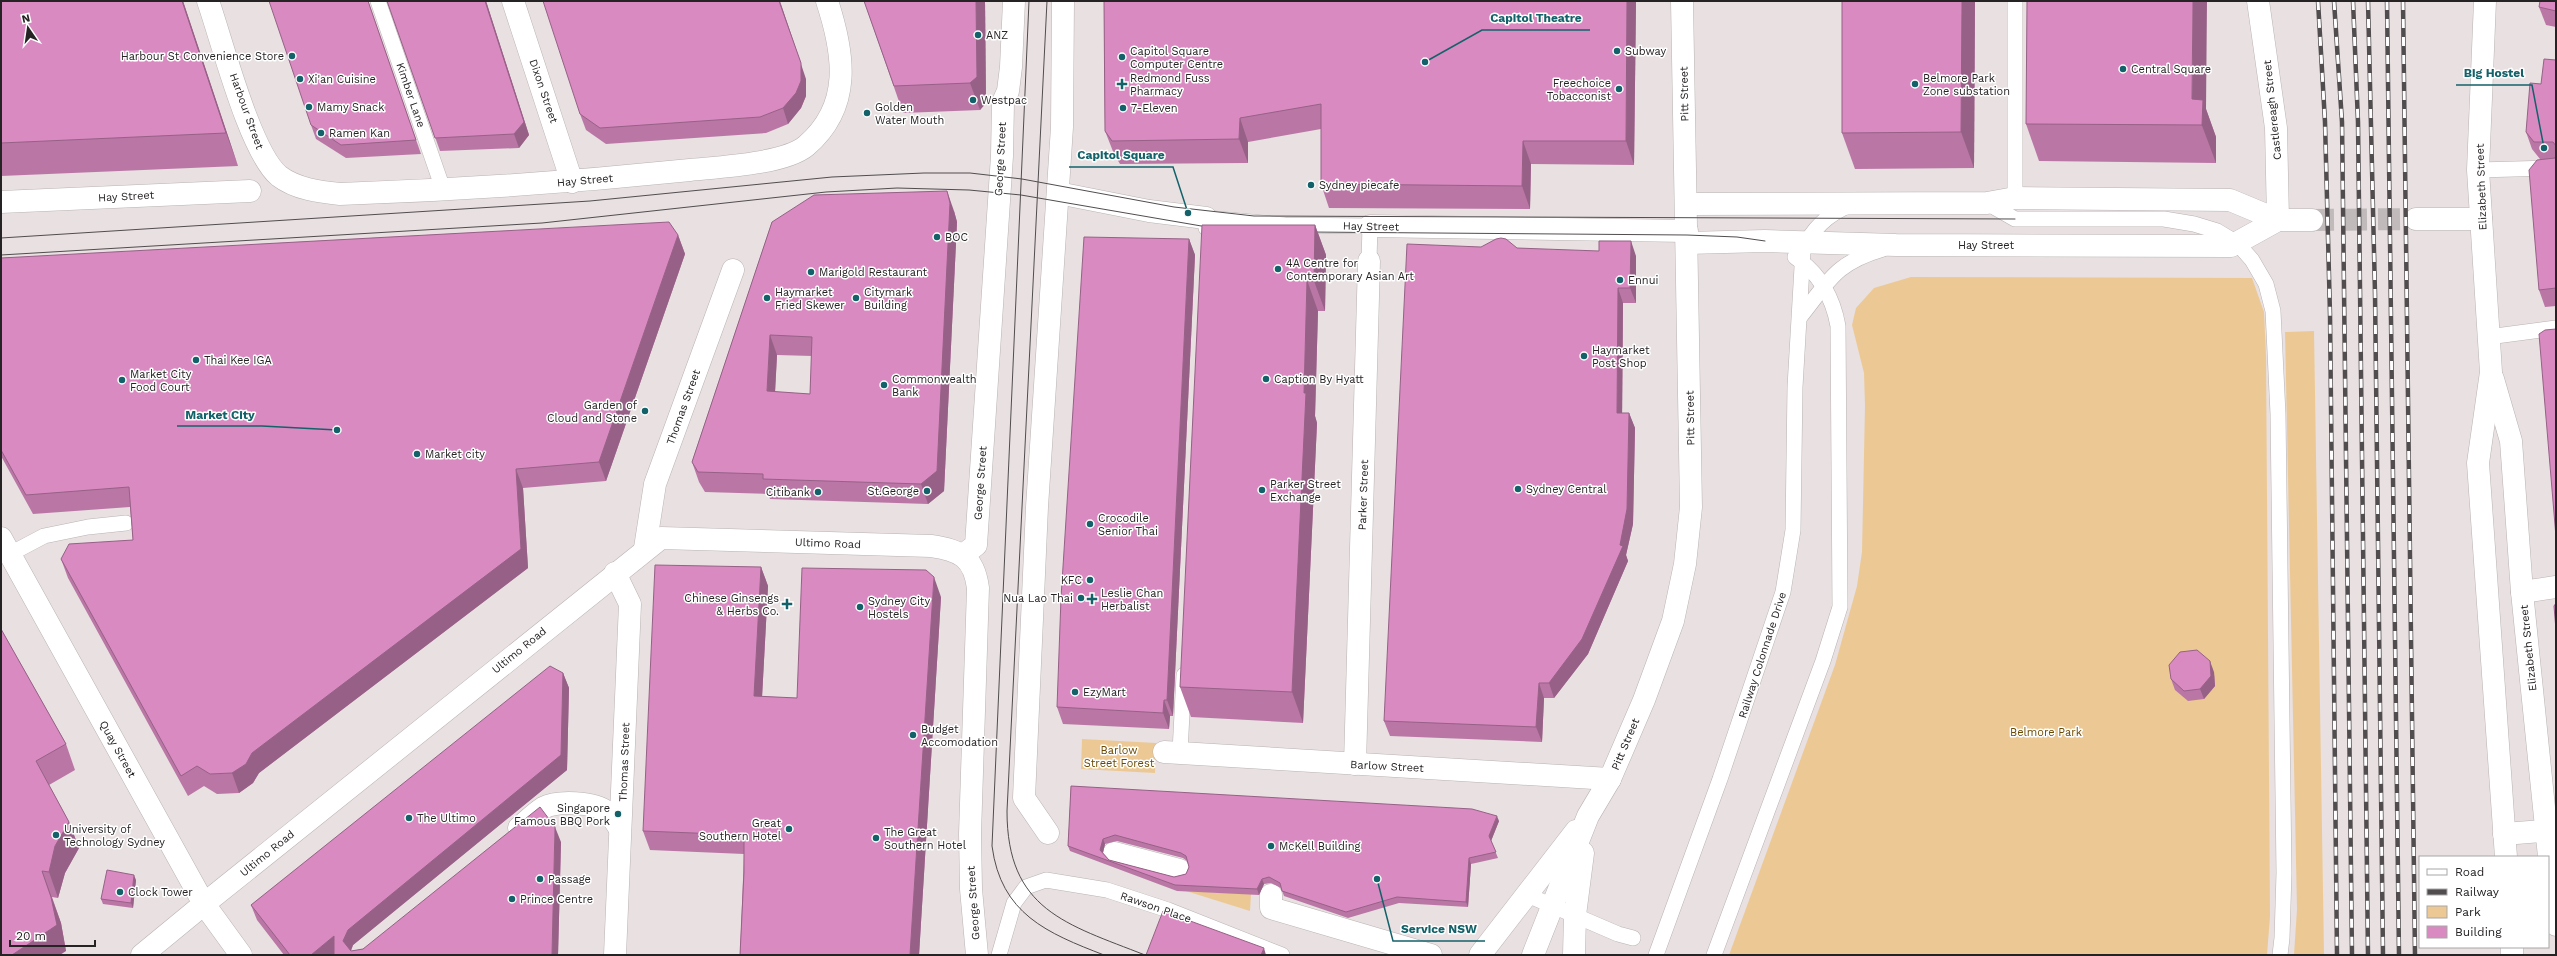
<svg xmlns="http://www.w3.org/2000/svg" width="2557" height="956" font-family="'Work Sans',sans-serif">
<rect width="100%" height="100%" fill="#e8e0e1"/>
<!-- green -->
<g fill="#ecc994">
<path d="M1911,277L2252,278L2264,312L2266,356L2270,916L2267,955H1729L1835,665L1857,586L1862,552L1865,406L1864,373L1852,325L1856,308L1874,288Z"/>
<path d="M2314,331L2324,955H2294L2297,909L2285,332Z"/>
<path d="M1082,739L1156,743L1155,773L1081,769Z"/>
<path d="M1186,891L1251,894L1250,911Z"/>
</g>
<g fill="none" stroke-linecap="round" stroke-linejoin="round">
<!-- street-tunnel -->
<path stroke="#c1babb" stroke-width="22" stroke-dasharray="22 11" stroke-linecap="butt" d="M2312,220L2416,219"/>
<!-- lane casing -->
<g stroke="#bab3b3" stroke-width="16">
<g id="lane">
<path d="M378,1L443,189"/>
<path d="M2478,170L2556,168"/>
<path d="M2015,198V1"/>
<path d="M1987,203L2015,219H2164L2194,224L2217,231L2237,243L2252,260L2266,284L2273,311L2278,414L2284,873L2282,938L2280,955"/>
<path d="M1206,228V218L1285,225L1370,226L1369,261"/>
<path d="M1800,317C1829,281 1835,263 1883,249"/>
<path d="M2488,337L2556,328"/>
<path d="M10,554L44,536L88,527L126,523"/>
<path d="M1180,752L1184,675"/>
<path d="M1525,894L1618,934L1633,938"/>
<path d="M999,955L1014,903L1026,887L1046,880L1107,890L1168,910L1282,955"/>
<path d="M1656,955L1720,779L1783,592L1793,530L1795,387L1803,250C1812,229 1828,214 1850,205"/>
<path d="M1714,955L1823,661L1840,607L1838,326C1833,298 1819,273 1795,257"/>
</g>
</g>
<!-- street casing -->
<g stroke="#bab3b3" stroke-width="23">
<g id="street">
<path d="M208,1C222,41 250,152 279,176C296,189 320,192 340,194C457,190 574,182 690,170C719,167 784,164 806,146C853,106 844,53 827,1"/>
<path d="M513,1L572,182"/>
<path d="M2258,1L2276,128L2278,220"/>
<path d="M1058,193L1149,211L1206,218"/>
<path d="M1,202L250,191"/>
<path d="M1687,204L1987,203L2015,198L2230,200L2278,220H2312"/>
<path d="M2416,219H2481"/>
<path d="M1370,226L1687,231"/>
<path d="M1687,243L1765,241L1896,245L2231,246L2278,220"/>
<path d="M1,538L204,904L241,955"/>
<path d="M645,548L655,484L733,270"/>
<path d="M963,555L976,545L1002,156L1003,102L1008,91L1011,67L1014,1"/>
<path d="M615,573L630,604L615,955"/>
<path d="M2522,592L2556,587"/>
<path d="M1164,752L1610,779"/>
<path d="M1355,764L1369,261"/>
<path d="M519,828C527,821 535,813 543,808C558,800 594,802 607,812C612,816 616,823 620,829"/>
<path d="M1048,833L1024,798L1037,507L1062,127L1063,1"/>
<path d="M1114,853L1179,870"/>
<path d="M1271,895V908L1431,955"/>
<path d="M204,904L661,538L931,546C960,550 974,557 978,588L970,834L971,889L977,955"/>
</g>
</g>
<!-- secondary casing -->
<g stroke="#bab3b3" stroke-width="23">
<g id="secondary">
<path d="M2485,1L2478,170L2491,372L2478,463L2506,857"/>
<path d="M2493,379L2511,441L2522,592L2556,925"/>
<path d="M2504,834L2556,830"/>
<path d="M2512,947V955"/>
<path d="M142,955L204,904"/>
<path d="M1480,955L1576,831"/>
<path d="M1533,955L1588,816L1610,779L1644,700L1673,621L1685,564L1691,507L1682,1"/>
<path d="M1574,955L1575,915L1583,853"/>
</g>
</g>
<!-- lane -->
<use href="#lane" stroke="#fff" stroke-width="15"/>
<!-- street -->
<use href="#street" stroke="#fff" stroke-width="22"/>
<!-- secondary -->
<use href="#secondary" stroke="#fff" stroke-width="22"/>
<!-- tram -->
<g stroke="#514d4e" stroke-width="1">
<path d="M1029,1L992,846C1001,914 1047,933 1104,955"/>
<path d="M1047,1L1007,811C1007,910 1066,924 1145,955"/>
<path d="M1307,232L1687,235L1737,237L1765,241"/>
<path d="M1,238L590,201L832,177L924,173H970L1022,179L1174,207L1254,216L2015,219"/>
<path d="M1,255L542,223L826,192L897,188L969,190L1021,195L1213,228"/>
</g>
<!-- rail casing -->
<g stroke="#514d4e" stroke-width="4.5">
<g id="rail">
<path d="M2318,1L2325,122L2330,314L2337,955"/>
<path d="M2334,1L2342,122L2352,955"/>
<path d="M2353,1L2358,122L2368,955"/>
<path d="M2368,1L2375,293L2383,955"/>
<path d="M2387,1L2399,955"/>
<path d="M2403,1L2415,955"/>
</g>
</g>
<!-- rail -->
<use href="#rail" stroke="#fff" stroke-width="3" stroke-dasharray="9" stroke-linecap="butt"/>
</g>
<!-- wall -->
<g fill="#ba77a6" fill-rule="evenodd">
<path d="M1,1H183L238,166L1,176Z"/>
<path d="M387,1H486L529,135L519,148L440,151Z"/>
<path d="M864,1H985L986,103L980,110L903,113Z"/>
<path d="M1104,1H1636L1634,165L1531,164L1530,209L1329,208L1321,184V129L1248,142V163L1120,164L1114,154L1105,131Z"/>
<path d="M1975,1L1974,168L1855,169L1842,133Z"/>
<path d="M2556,1V27L2546,25L2539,7Z"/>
<path d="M369,4L421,154L346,158L316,139L311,125Z"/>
<path d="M2556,60V306L2545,307L2539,290L2540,159L2532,149L2526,132L2541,84Z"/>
<path d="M806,79V96L801,108L788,124L766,133L606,144L586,130L580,114Z"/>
<path d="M2206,109L2216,137V163L2039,161L2026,124Z"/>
<path d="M954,211L957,222L944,491L928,504L770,499L768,494L705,492L699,482L692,462L772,222ZM777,355L812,356L810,394L775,392Z"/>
<path d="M1315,225L1326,255L1325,311H1318L1315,416L1317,423L1303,723L1191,717L1180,687Z"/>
<path d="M678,235L685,254L606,481L523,488L528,568L259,773L253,783L239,793L217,794L204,786L188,796L68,578L61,559L133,540L130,507L33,514L1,456V258Z"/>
<path d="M1189,239L1195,255L1173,716H1170L1169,729L1063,724L1057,707Z"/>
<path d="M1481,247L1517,248L1636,256V303H1623L1622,413H1629L1635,428L1633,524L1626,555L1628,561L1588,654L1554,698H1544L1542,742L1390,736L1384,721Z"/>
<path d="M761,567L768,586L762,697L797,698L941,597L919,955H740L744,854L650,850L643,831Z"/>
<path d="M1,629L66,744L75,770L49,785L69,822L79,848L65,873L58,898L52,897L61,923L66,951L1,955Z"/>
<path d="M2214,672L2215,686L2204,699L2188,701L2175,690L2171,679Z"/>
<path d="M563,673L569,688L567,770L353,945L351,951L363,949L561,842L558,955H284L257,920L251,905Z"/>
<path d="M1071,786L1499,821L1491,841L1498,858L1471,864L1468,907L1399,903L1348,918L1284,896L1281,888L1271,883L1264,884L1259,895L1177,891L1070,851L1068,846ZM1117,841L1183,858L1187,861L1189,867L1186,874L1174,877L1109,860L1103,853L1105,844Z"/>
<path d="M136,880L133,908L103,904L101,899Z"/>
</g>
<!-- shaded-wall -->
<g fill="#976187">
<path d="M182,1H183L238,166L226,133Z"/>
<path d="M485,1H486L529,135L519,148L514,134Z"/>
<path d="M780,1L806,79V96L801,108L788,124L783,108Z"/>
<path d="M976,1H985L986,103L980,110L970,83Z"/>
<path d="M1627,1H1636L1634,165L1626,141Z"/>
<path d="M1962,1H1975L1974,168L1961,132Z"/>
<path d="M2193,1H2207L2206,109L2216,137V163L2192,99Z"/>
<path d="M1240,118L1248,142V163L1239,139Z"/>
<path d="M1523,141L1531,164L1530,209L1522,186Z"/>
<path d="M947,191L954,211L957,222L944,491L928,504L921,484Z"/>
<path d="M1315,225L1326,255L1325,311L1314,281Z"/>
<path d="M678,235L685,254L606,481L599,462Z"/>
<path d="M1189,239L1195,255L1173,716L1167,700Z"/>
<path d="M1631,241L1636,256V303L1630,288Z"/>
<path d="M1307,280L1318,311L1315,416L1317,423L1303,723L1292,692L1304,393Z"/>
<path d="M1618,288L1623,303L1622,428L1617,413Z"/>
<path d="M770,335L777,355L774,411L767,391Z"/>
<path d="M1629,413L1635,428L1633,524L1626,555L1628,561L1588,654L1554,698L1549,683L1620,545Z"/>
<path d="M516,469L523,488L528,568L259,773L253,783L239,793L232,773L252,753Z"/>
<path d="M761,567L768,586L761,716L754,696Z"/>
<path d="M934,577L941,597L919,955H910Z"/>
<path d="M2210,661L2214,672L2215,686L2204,699L2200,689Z"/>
<path d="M563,673L569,688L567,770L353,945L349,955L343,941L348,930Z"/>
<path d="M1539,683L1544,698L1542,742L1536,727Z"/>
<path d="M1164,700L1170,716L1169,729L1163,713Z"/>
<path d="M1497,816L1499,821L1491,841L1489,836Z"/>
<path d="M69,822L79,848L65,873L58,898L49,872L55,846Z"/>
<path d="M555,827L561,842L558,955H552Z"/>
<path d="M1103,839L1105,844L1102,856L1100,850Z"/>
<path d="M1469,858L1471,864L1468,907L1466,902Z"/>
<path d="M42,871L61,923L66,951L60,955H12Z"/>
<path d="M134,875L136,880L133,908L131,903Z"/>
<path d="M1262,879L1264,884L1259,895L1257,889Z"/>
<path d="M334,936L335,955H311Z"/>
<path d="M1264,948L1266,955H1261Z"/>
</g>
<!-- building -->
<g fill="#d88ac1" stroke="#976187" fill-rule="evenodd">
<path d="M1,1H182L226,133L1,143Z"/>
<path d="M269,1H368L416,140L341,145L311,125Z"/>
<path d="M387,1H485L524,122L514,134L435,138Z"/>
<path d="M543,1H779L801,63V81L796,93L783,108L760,117L600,128L580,114Z"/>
<path d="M864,1H976L977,77L970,83L894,86Z"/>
<path d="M1104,1H1627L1626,141H1523L1522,186L1321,184V104L1240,118L1239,139L1112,141L1105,131Z"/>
<path d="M1842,1H1962L1961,132L1842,133Z"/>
<path d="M2027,1H2193L2192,99L2203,100L2202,125L2026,124Z"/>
<path d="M2540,1H2556V11L2539,7Z"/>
<path d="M2544,59L2556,60V146L2553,142H2534L2526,132L2530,83L2541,84Z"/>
<path d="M2556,155V288L2539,290L2529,170L2537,160L2555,158Z"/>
<path d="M947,191L950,203L937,471L921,484L763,479V474L698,472L692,462L772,222L814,195ZM770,335L812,337L810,394L767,391Z"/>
<path d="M669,222L678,235L599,462L516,469L521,549L252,753L246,764L232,773L210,774L197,766L181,776L61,559L69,544L133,540L129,487L26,495L1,450V258Z"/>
<path d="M1202,225H1315L1314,281L1307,280L1304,393H1306L1292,692L1180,687Z"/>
<path d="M1084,237L1189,239L1167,700H1164L1163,713L1057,707L1061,598Z"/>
<path d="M1501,238L1506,239L1517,248L1599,251V241H1631L1630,288H1618L1617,413H1629L1627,509L1620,545L1623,546L1582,639L1549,683H1539L1536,727L1384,721L1407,244L1481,247L1496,239Z"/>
<path d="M2556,329V537L2539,334L2545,330Z"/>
<path d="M655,565L761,567L754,696L797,698L802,568L926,570L934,577L910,955H740L744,872V835L643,831Z"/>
<path d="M2556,603V630L2554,606Z"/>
<path d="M1,629L66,744L36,761L69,822L55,846L49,872L42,871L51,897L57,925L12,955H1Z"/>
<path d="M2197,650L2210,661L2211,676L2200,689L2184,691L2171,679L2169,665L2180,652Z"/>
<path d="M550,666L563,673L561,755L348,930L343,941L351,951L363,949L540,807L555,827L552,955H334V936L311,955H290L251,905Z"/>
<path d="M1071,786L1472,809L1497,816L1489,836L1496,852L1469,858L1466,902L1397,897L1346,912L1282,891L1280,883L1269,877L1262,879L1257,889L1175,885L1068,846ZM1115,835L1181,853L1186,856L1189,867L1186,874L1174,877L1109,860L1100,850L1103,839Z"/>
<path d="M107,870L134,875L131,903L101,899Z"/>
<path d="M1163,911L1264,948L1261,955H1146Z"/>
</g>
<!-- markers -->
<g fill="#13626a" stroke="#fff" stroke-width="1.5">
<circle cx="978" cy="35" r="4"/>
<circle cx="1617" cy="51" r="4"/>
<circle cx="292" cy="56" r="4"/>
<circle cx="1122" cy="57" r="4"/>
<circle cx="2123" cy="69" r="4"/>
<circle cx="300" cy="79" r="4"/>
<path d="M1120 78h4v4h4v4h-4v4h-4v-4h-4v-4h4z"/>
<circle cx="1915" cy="84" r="4"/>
<circle cx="1619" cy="89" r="4"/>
<circle cx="973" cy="100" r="4"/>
<circle cx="309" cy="107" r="4"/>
<circle cx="1123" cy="108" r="4"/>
<circle cx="867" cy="113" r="4"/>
<circle cx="321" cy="133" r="4"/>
<circle cx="1311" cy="185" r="4"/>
<circle cx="937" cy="237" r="4"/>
<circle cx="1278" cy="269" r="4"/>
<circle cx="811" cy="272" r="4"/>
<circle cx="1620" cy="280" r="4"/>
<circle cx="767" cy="298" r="4"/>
<circle cx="856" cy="298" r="4"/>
<circle cx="1584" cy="356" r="4"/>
<circle cx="196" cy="360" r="4"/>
<circle cx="1266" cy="379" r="4"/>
<circle cx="122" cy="380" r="4"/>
<circle cx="884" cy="385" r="4"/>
<circle cx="645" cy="411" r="4"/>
<circle cx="417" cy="454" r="4"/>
<circle cx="1518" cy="489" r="4"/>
<circle cx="1262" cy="490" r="4"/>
<circle cx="927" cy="491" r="4"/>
<circle cx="818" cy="492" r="4"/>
<circle cx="1090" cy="524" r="4"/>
<circle cx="1090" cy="580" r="4"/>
<circle cx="1081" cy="598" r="4"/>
<path d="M1090 593h4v4h4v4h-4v4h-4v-4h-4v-4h4z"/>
<path d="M785 598h4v4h4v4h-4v4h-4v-4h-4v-4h4z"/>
<circle cx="860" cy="607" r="4"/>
<circle cx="1075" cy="692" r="4"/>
<circle cx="913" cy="735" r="4"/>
<circle cx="618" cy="814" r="4"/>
<circle cx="409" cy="818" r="4"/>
<circle cx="789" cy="829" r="4"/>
<circle cx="56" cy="835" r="4"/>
<circle cx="876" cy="838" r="4"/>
<circle cx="1271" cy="846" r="4"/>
<circle cx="540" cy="879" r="4"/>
<circle cx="120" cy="892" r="4"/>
<circle cx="512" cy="899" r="4"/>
</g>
<g text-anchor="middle" stroke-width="3" stroke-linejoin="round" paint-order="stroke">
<!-- poi labels -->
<g font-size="11" fill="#262324" stroke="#fff" text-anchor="start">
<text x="986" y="39">ANZ</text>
<text x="1130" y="55">Capitol Square<tspan x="1130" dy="13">Computer Centre</tspan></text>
<text x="1625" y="55">Subway</text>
<text x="284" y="60" text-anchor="end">Harbour St Convenience Store</text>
<text x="2131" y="73">Central Square</text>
<text x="1130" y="82">Redmond Fuss<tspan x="1130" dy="13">Pharmacy</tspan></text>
<text x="1923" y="82">Belmore Park<tspan x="1923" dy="13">Zone substation</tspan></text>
<text x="308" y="83">Xi'an Cuisine</text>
<text x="1611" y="87" text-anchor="end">Freechoice<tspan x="1611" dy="13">Tobacconist</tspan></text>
<text x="981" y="104">Westpac</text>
<text x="317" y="111">Mamy Snack</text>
<text x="875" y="111">Golden<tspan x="875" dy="13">Water Mouth</tspan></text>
<text x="1131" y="112">7-Eleven</text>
<text x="329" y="137">Ramen Kan</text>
<text x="1319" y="189">Sydney piecafe</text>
<text x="945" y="241">BOC</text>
<text x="1286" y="267">4A Centre for<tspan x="1286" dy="13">Contemporary Asian Art</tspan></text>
<text x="819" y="276">Marigold Restaurant</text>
<text x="1628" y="284">Ennui</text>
<text x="775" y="296">Haymarket<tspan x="775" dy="13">Fried Skewer</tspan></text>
<text x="864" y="296">Citymark<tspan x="864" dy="13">Building</tspan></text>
<text x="1592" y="354">Haymarket<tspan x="1592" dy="13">Post Shop</tspan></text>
<text x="204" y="364">Thai Kee IGA</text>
<text x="130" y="378">Market City<tspan x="130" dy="13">Food Court</tspan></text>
<text x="892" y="383">Commonwealth<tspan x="892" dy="13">Bank</tspan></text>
<text x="1274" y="383">Caption By Hyatt</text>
<text x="637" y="409" text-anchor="end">Garden of<tspan x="637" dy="13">Cloud and Stone</tspan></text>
<text x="425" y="458">Market city</text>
<text x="1270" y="488">Parker Street<tspan x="1270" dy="13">Exchange</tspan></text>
<text x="1526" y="493">Sydney Central</text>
<text x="919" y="495" text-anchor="end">St.George</text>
<text x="810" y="496" text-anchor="end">Citibank</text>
<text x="1098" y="522">Crocodile<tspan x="1098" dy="13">Senior Thai</tspan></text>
<text x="1082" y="584" text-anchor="end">KFC</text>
<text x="1101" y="597">Leslie Chan<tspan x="1101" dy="13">Herbalist</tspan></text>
<text x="779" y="602" text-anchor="end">Chinese Ginsengs<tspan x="779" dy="13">&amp; Herbs Co.</tspan></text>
<text x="1073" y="602" text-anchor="end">Nua Lao Thai</text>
<text x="868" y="605">Sydney City<tspan x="868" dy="13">Hostels</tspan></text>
<text x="1083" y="696">EzyMart</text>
<text x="921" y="733">Budget<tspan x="921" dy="13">Accomodation</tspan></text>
<text x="610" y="812" text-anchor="end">Singapore<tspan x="610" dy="13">Famous BBQ Pork</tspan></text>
<text x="417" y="822">The Ultimo</text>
<text x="781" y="827" text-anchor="end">Great<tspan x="781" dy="13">Southern Hotel</tspan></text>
<text x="64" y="833">University of<tspan x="64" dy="13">Technology Sydney</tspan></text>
<text x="884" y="836">The Great<tspan x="884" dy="13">Southern Hotel</tspan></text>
<text x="1279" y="850">McKell Building</text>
<text x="548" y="883">Passage</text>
<text x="128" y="896">Clock Tower</text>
<text x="520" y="903">Prince Centre</text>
</g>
<!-- street labels -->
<g font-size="11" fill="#262324" stroke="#fff">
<text transform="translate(544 91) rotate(71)" y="4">Dixon Street</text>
<text transform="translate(1684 94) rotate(-91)" y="4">Pitt Street</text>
<text transform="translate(411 95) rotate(71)" y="4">Kimber Lane</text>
<text transform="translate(2272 110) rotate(-96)" y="4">Castlereagh Street</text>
<text transform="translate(247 111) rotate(70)" y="4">Harbour Street</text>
<text transform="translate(1000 159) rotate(-87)" y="4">George Street</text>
<text transform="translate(585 180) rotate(-5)" y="4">Hay Street</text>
<text transform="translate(2481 187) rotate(-92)" y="4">Elizabeth Street</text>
<text transform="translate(126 196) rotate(-3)" y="4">Hay Street</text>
<text transform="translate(1371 226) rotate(1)" y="4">Hay Street</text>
<text x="1986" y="249">Hay Street</text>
<text transform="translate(683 407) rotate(-70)" y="4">Thomas Street</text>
<text transform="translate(1690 418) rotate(-91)" y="4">Pitt Street</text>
<text transform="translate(980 483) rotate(-86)" y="4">George Street</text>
<text transform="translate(1363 495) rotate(-88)" y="4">Parker Street</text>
<text transform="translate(828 543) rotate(2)" y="4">Ultimo Road</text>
<text transform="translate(2528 648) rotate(-96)" y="4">Elizabeth Street</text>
<text transform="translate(519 650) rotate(-39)" y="4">Ultimo Road</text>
<text transform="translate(1762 655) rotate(-72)" y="4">Railway Colonnade Drive</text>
<text transform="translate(1625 744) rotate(-67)" y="4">Pitt Street</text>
<text transform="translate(118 749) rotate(61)" y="4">Quay Street</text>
<text transform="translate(624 762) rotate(-88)" y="4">Thomas Street</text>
<text transform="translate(1387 766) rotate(3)" y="4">Barlow Street</text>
<text transform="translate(267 853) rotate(-39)" y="4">Ultimo Road</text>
<text transform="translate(973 903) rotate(-94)" y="4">George Street</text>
<text transform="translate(1156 907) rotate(19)" y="4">Rawson Place</text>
</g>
<!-- park labels -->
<g font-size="11" fill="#6a4801" stroke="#fff">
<text x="2046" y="736">Belmore Park</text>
<text x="1119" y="754">Barlow<tspan x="1119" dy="13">Street Forest</tspan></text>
</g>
</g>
<!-- callouts -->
<path fill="none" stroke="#13626a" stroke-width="1.5" d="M1425 62L1482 30H1590M2544 148L2532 85H2456M1188 213L1173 167H1069M337 430L262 426H177M1377 879L1393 941H1485"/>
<g fill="#13626a" stroke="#fff" stroke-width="1.5">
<circle cx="1425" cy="62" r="4"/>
<circle cx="2544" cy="148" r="4"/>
<circle cx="1188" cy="213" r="4"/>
<circle cx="337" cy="430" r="4"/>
<circle cx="1377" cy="879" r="4"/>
</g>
<g font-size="12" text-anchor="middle" font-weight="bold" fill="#13626a" stroke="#fff" stroke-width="3" stroke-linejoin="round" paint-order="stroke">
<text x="1536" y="22">Capitol Theatre</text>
<text x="2494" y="77">Big Hostel</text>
<text x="1121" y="159">Capitol Square</text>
<text x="220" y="419">Market City</text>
<text x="1439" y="933">Service NSW</text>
</g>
<!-- border -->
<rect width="2557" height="956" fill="none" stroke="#262324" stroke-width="4"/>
<!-- legend -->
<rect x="2419" y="856" width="130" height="92" fill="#ffffff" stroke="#a8a7a7"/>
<rect x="2427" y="869" width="20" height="6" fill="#ffffff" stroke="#a8a7a7"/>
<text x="2455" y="876" font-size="12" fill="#262324">Road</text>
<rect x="2427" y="889" width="20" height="6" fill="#514d4e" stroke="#a8a7a7"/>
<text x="2455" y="896" font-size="12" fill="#262324">Railway</text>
<rect x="2427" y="906" width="20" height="12" fill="#ecc994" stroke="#a8a7a7"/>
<text x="2455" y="916" font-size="12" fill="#262324">Park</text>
<rect x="2427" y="926" width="20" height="12" fill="#d88ac1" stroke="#a8a7a7"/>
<text x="2455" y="936" font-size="12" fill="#262324">Building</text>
<!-- north arrow -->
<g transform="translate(28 28) rotate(347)" stroke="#ffffff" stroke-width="3" paint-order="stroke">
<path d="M0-3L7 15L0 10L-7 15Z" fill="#262324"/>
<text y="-6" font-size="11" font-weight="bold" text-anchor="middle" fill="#262324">N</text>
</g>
<!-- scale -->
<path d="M10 940v6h85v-6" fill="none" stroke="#262324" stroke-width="2"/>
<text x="16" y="940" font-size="12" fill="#262324" stroke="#ffffff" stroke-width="3" paint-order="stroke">20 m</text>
</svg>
